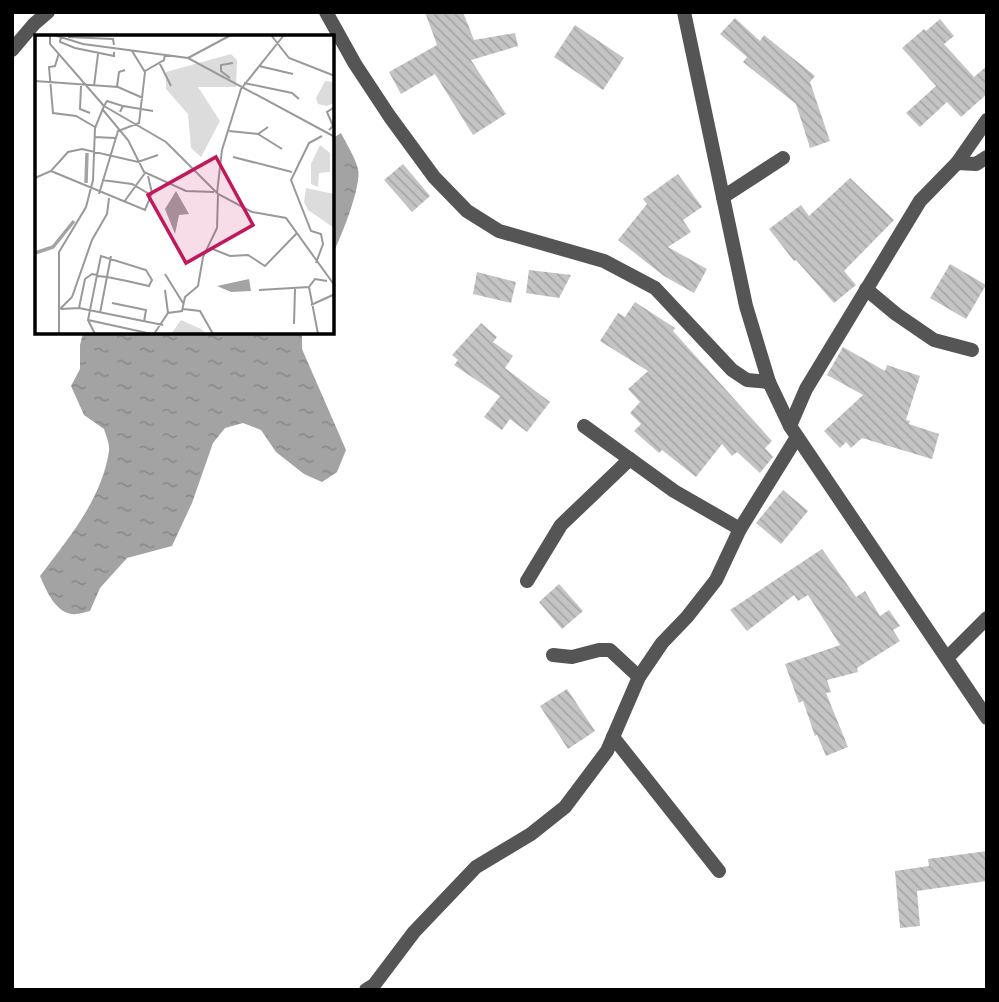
<svg xmlns="http://www.w3.org/2000/svg" width="999" height="1002" font-family="'Open Sans',sans-serif">
<defs>
<pattern id="water-ripples" width="26" height="14" patternUnits="userSpaceOnUse" patternTransform="scale(1.75)"><rect width="26" height="14" fill="#a3a3a3"/><path d="M2 4q2-2 4 0t4 0M15 11q2-2 4 0t4 0" fill="none" stroke="#8b8b8b"/></pattern>
<pattern id="building-back-hatch" width="6" height="6" patternUnits="userSpaceOnUse" patternTransform="scale(1.75)"><rect width="6" height="6" fill="#c4c4c4"/><path d="M-1 5l2 2M0 0l6 6M5-1l2 2" fill="none" stroke="#a7a7a7"/></pattern>
</defs>
<rect width="100%" height="100%" fill="#fff"/>
<!-- water -->
<g fill="url(#water-ripples)">
<path d="M341,133C347,145 355,157 358,169C362,185 341,238 333,253V138Z"/>
<path d="M83,333H302V349L346,450L337,472L322,482L304,474L276,452L261,430L243,423L225,428L213,443L192,503L172,546L127,558L100,588L90,611C85,612 77,615 72,614C55,612 46,590 40,576C68,539 102,499 109,451C110,444 106,436 104,429L84,415L71,386L80,369V345Z"/>
</g>
<!-- building -->
<g fill="url(#building-back-hatch)">
<path d="M425,12H463L474,40L515,33L518,46L471,60L506,114L473,135L435,74L401,94L389,72L437,45Z"/>
<path d="M735,18L760,41L764,35L815,76L810,82L830,141L810,148L796,104L743,62L747,57L720,34Z"/>
<path d="M940,19L954,36L944,44L974,77L987,66V94L961,117L947,102L920,127L906,113L936,86L902,48L924,29L926,31Z"/>
<path d="M575,25L624,58L603,90L554,57Z"/>
<path d="M403,164L430,196L412,212L384,180Z"/>
<path d="M678,174L702,207L683,220L691,232L668,247L707,269L694,293L664,276L618,240L647,204L643,199Z"/>
<path d="M850,178L894,220L844,271L856,285L834,303L796,260L794,261L769,229L801,205L809,216Z"/>
<path d="M950,264L986,285L966,319L930,298Z"/>
<path d="M529,270L571,275L559,298L526,293Z"/>
<path d="M477,272L516,282L511,303L473,294Z"/>
<path d="M635,302L675,328L673,331L772,441L765,448L773,457L760,473L737,452L732,456L722,444L696,477L662,450L659,453L634,431L641,424L630,413L640,402L628,389L648,371L600,341L618,313L625,317Z"/>
<path d="M481,323L497,337L493,342L513,356L505,368L550,402L527,432L510,419L502,430L484,417L500,396L454,365L458,360L452,355Z"/>
<path d="M843,347L885,371L887,365L920,376L906,420L910,421L909,424L939,434L932,459L862,438L851,448L846,442L840,448L824,431L863,395L827,375Z"/>
<path d="M783,490L808,511L781,544L756,523Z"/>
<path d="M822,549L856,597L865,591L880,616L889,610L900,626L893,630L900,641L857,668L858,672L827,680L831,692L826,693L848,747L826,756L817,735L815,736L803,701L799,703L785,664L840,645L808,595L798,601L794,595L747,631L730,610Z"/>
<path d="M559,584L583,611L562,629L539,602Z"/>
<path d="M567,689L595,731L568,749L540,706Z"/>
<path d="M987,851V881L917,891L920,926L900,928L895,871L929,866L928,859Z"/>
</g>
<g fill="none" stroke-linecap="round" stroke-linejoin="round">
<!-- minor -->
<g stroke="#555" stroke-width="14">
<path d="M326,12L355,64L390,117L434,177L467,211L499,231L604,261L655,288L732,370L747,380L769,382"/>
<path d="M12,50L34,24L48,12"/>
<path d="M957,163L976,164L987,157"/>
<path d="M723,197L783,158"/>
<path d="M866,289L896,314L934,340L972,350"/>
<path d="M584,426L674,491L740,529"/>
<path d="M790,426L806,389L920,201L957,163L987,120"/>
<path d="M527,581L561,525L630,459"/>
<path d="M553,655L572,657L599,650H610L639,677"/>
<path d="M947,658L987,618"/>
<path d="M613,737L719,871"/>
<path d="M366,990L374,985L414,932L476,867L531,834L565,807L607,751L639,677L662,643L687,617L716,580L740,529L797,437"/>
</g>
<!-- tertiary -->
<path stroke="#555" stroke-width="14" d="M684,12L746,306L769,382L790,426L987,718"/>
</g>
<!-- overview -->
<g transform="translate(35 35)">
<rect width="299" height="299" fill="#fff"/>
<path d="M196,19L202,25L201,52H163L185,86L166,122L156,113L153,79L131,54V37ZM290,46L299,47V68L292,71L283,69L281,63ZM271,153L299,159V193L273,175L269,167ZM146,285L166,294L171,299H136Z" fill="#dcdcdc"/>
<path d="M285,110L295,118V137L284,138L283,152L276,149V129Z" fill="#dcdcdc"/>
<path d="M141,156L154,179L144,180L140,199L130,174ZM214,244L216,256L196,257L182,251Z" fill="#a3a3a3"/>
<path fill="none" stroke="#a3a3a3" stroke-width="3.5" d="M51,148L52,118M0,218L18,212L39,186"/>
<path fill="none" stroke="#999" stroke-width="2" d="M15,0V9L69,71L60,93L58,145L51,172L24,217V299M19,0L48,9L153,23L300,102M236,0L254,23L300,41M26,2L25,7L40,13L79,21V17M33,2L78,4L79,10M24,18L20,31L14,32L18,78L41,81L60,92M153,23L196,0M124,27L136,51M224,31L258,39M110,36L129,25L130,19M195,43L186,36V30L198,28M0,46L83,52L108,63M209,48L257,58L264,64M46,51L45,74L55,78M59,51L63,19M82,52L84,37L90,35M69,71L131,107L183,159L217,177L251,183L300,251M69,71L72,66L88,71L85,77M88,71L118,76M68,75L93,105L109,137L151,156L179,157M294,95L298,91L292,77L300,72M194,96L223,99L233,92M223,99L247,114M59,102L80,103M198,122L257,137M16,136L110,175L117,158L113,141M0,143L16,136L33,117L47,114L103,127L123,120M67,145L97,149L116,160M182,158L187,115L206,54L249,0M64,159L83,96L104,88L110,37L97,16M89,167L110,138M175,213L195,221L213,220L230,231L262,198M281,228L288,209L286,199L276,196L256,145L274,108L287,101M130,239L148,268M130,255L133,278M224,255L274,252M77,268L111,275L109,287M276,270L300,259M44,273L50,244L57,239L62,240L63,241L72,242L92,246L114,251L117,245L111,235L66,221L62,240L53,285L60,299M25,274L37,262L57,205L72,179L74,163M26,274L44,273L128,290M148,274L165,276L178,299M65,278L76,221M53,285L117,299M259,289L260,254M119,299L133,278L147,276L150,262L163,251L168,222L182,193L183,160M283,299L274,252L280,244L292,246"/>
<path fill="#c2185b" fill-opacity="0.15" stroke="#c2185b" stroke-width="3.5" d="M181,122L218,190L151,228L113,160Z"/>
<rect width="299" height="299" fill="none" stroke="#000" stroke-width="3.5"/>
</g>
<!-- border -->
<rect width="999" height="1002" fill="none" stroke="#000000" stroke-width="28"/>
</svg>
